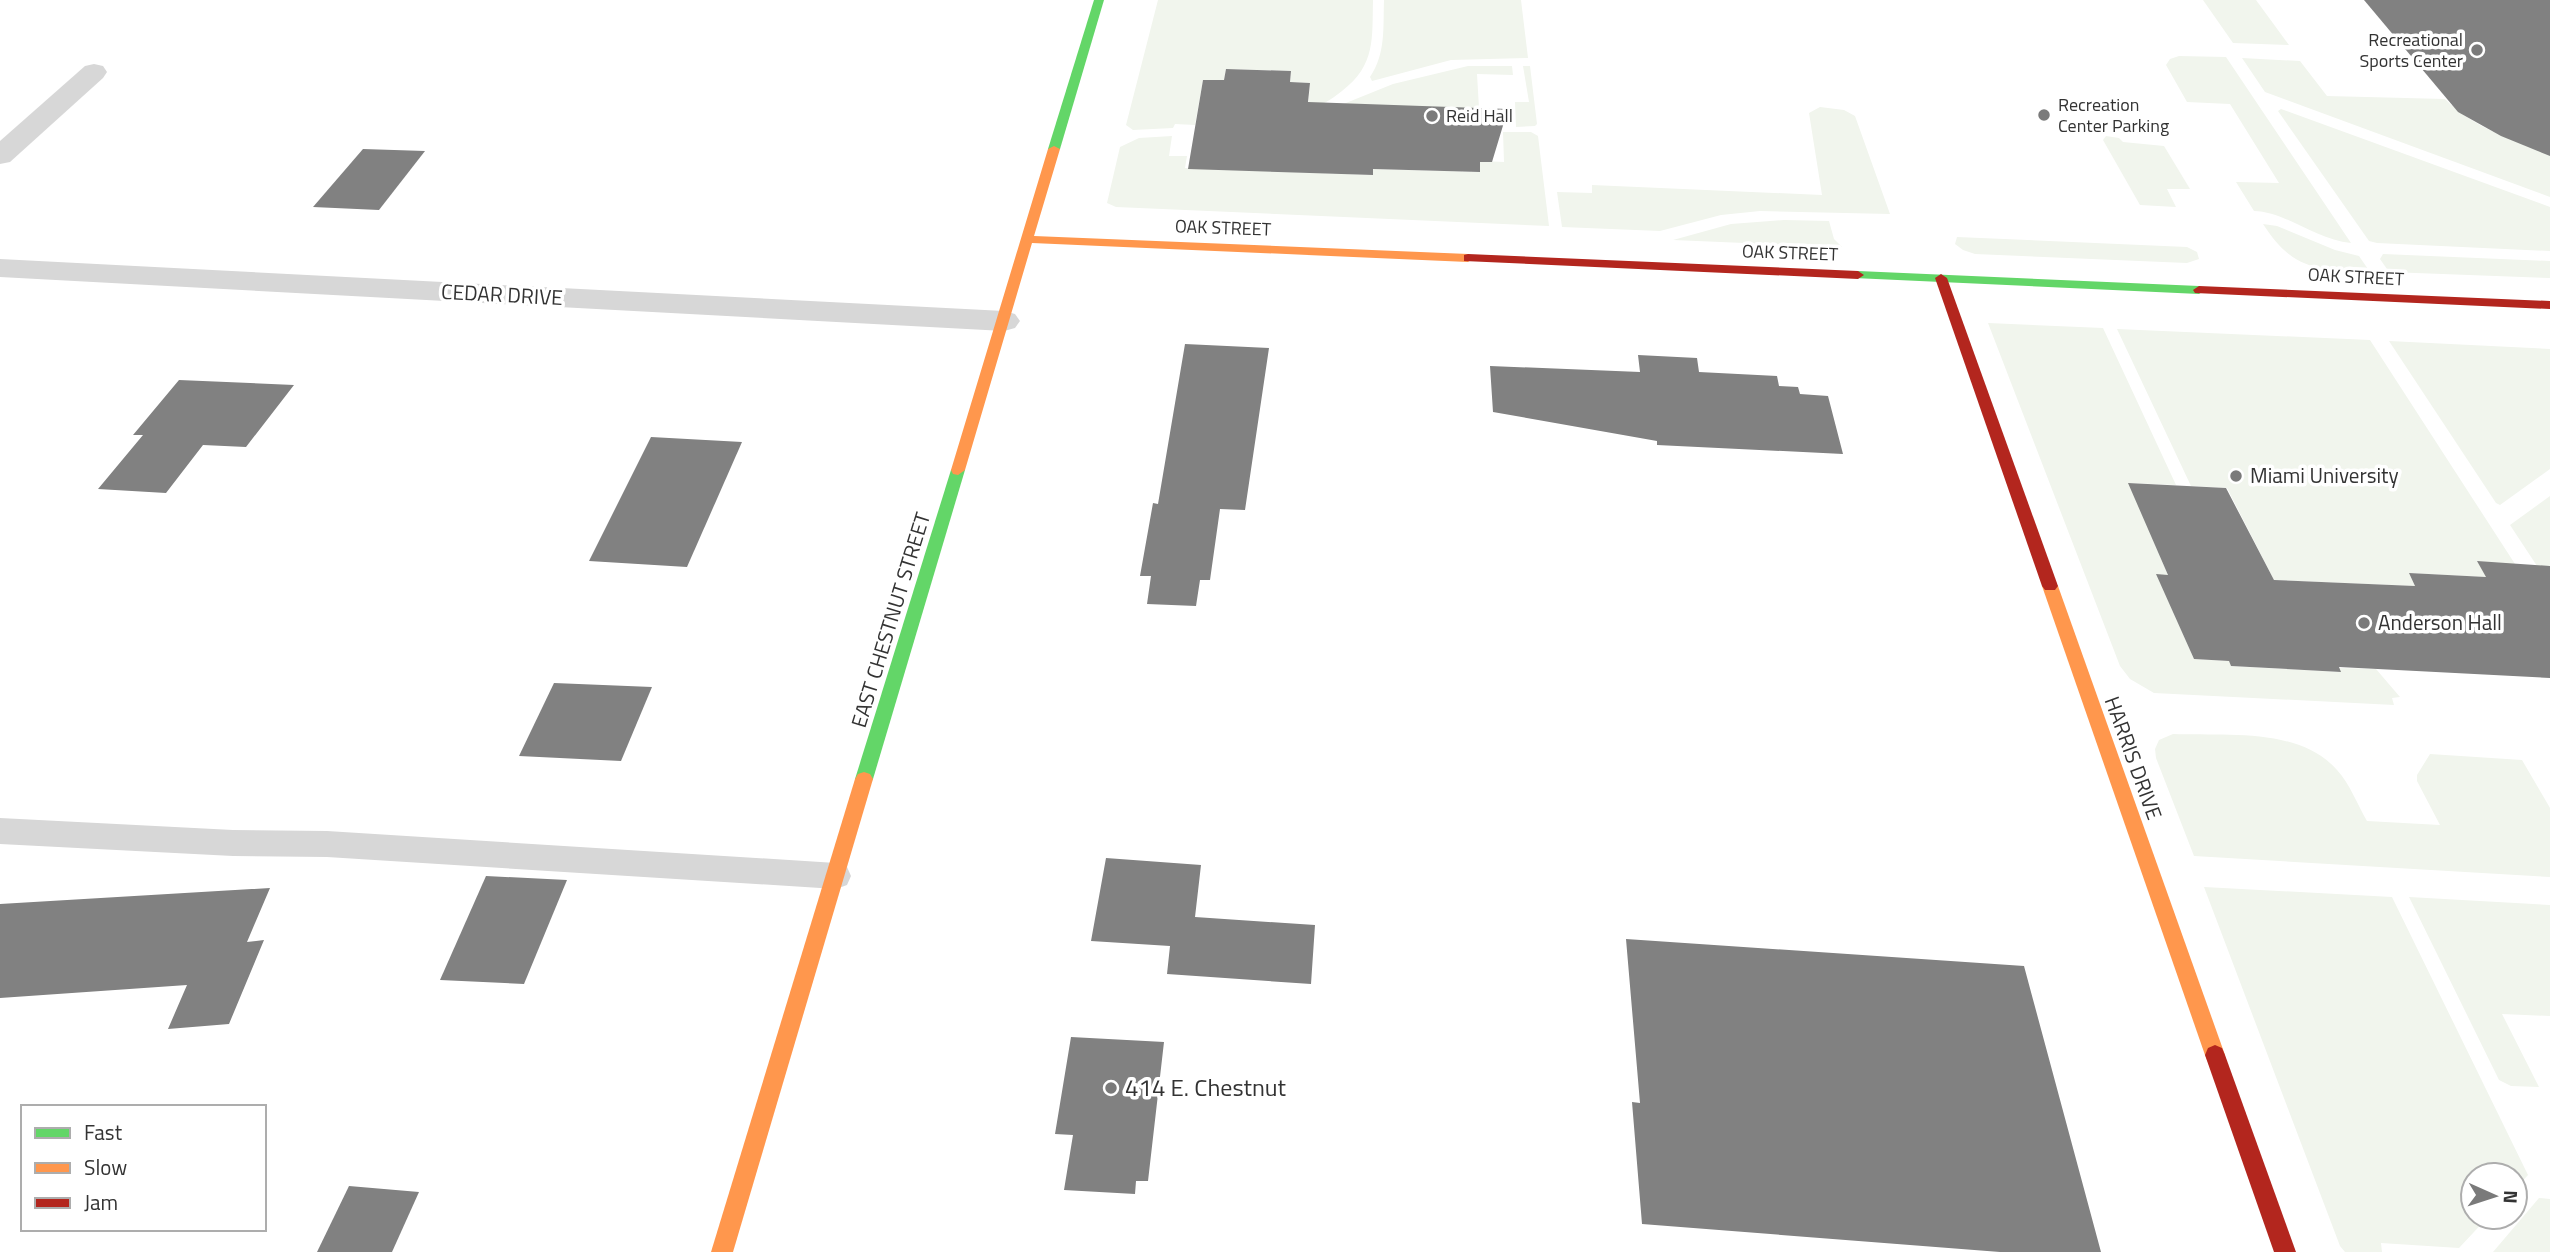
<svg xmlns="http://www.w3.org/2000/svg" width="2550" height="1252" font-family="'Titillium Web',sans-serif">
<rect width="100%" height="100%" fill="#fff"/>
<!-- green -->
<g fill="#f1f5ed">
<path d="M1158,0H1373C1372,38 1376,65 1342,91C1330,100 1323,106 1308,107L1310,83L1290,82L1291,71L1226,69L1224,80H1203L1195,125L1175,124L1173,128L1133,130L1126,125Z"/>
<path d="M1384,0H1521L1528,58L1451,60L1372,81L1370,77C1386,53 1383,28 1384,0Z"/>
<path d="M2203,0H2256L2289,45L2233,43Z"/>
<path d="M2179,56L2226,57L2351,243C2316,240 2287,212 2254,211L2236,182L2279,183L2230,104L2187,102L2166,65L2170,59Z"/>
<path d="M2242,58L2300,61L2327,96L2445,99C2474,128 2512,140 2550,153V197L2265,92Z"/>
<path d="M1468,66H1512L1513,75L1477,74L1479,108L1336,107L1393,84Z"/>
<path d="M1523,66H1530L1537,124L1535,126L1516,127L1515,102H1529Z"/>
<path d="M1820,107L1844,110L1855,116L1890,214L1760,211L1721,215L1660,231L1562,227L1557,192L1592,193V185L1822,195L1809,113Z"/>
<path d="M2281,109L2550,207V251L2377,243L2369,241L2278,111Z"/>
<path d="M1503,132H1531L1538,136L1549,226L1116,207L1107,203L1120,147L1139,138L1172,136L1169,156H1187L1185,168L1372,175L1373,169L1480,172V161L1504,162Z"/>
<path d="M2106,136L2119,138L2123,142L2164,146L2190,189H2167L2176,207L2140,205L2103,140Z"/>
<path d="M1784,220L1829,221L1834,239L1842,247L1673,240L1731,224Z"/>
<path d="M2263,224L2277,226L2335,250L2359,256L2370,272C2318,269 2294,272 2263,224Z"/>
<path d="M1957,237L2187,247L2197,252L2199,259L2187,263L1975,254L1963,250L1955,244Z"/>
<path d="M2383,254L2550,261V278L2389,272L2380,259Z"/>
<path d="M1988,323L2103,328L2176,485L2129,483L2168,575H2157L2194,659L2229,661L2231,666L2340,672L2339,668L2376,669L2400,697L2392,698L2394,705L2154,693L2130,679L2120,666Z"/>
<path d="M2117,329L2370,340L2515,564L2486,577L2409,573L2415,586L2274,580L2227,488L2191,486Z"/>
<path d="M2389,341L2550,349V469L2500,505L2496,503Z"/>
<path d="M2550,496V566H2537L2510,525Z"/>
<path d="M2173,734C2226,736 2299,727 2337,770C2350,784 2357,804 2367,821L2440,825L2417,781V775L2430,754L2522,760L2550,808V877L2194,856L2156,758L2155,749L2159,740Z"/>
<path d="M2204,887L2392,897L2528,1175L2515,1189V1175H2473V1217H2488L2459,1248L2381,1243L2382,1252H2345L2340,1246Z"/>
<path d="M2409,897L2550,905V1016L2502,1014L2539,1087L2511,1086L2499,1080Z"/>
<path d="M2539,1198L2550,1199V1252H2493Z"/>
</g>
<!-- building -->
<g fill="#818181">
<path d="M2364,0H2550V156L2501,136L2458,112Z"/>
<path d="M1226,69L1291,71L1290,82L1310,83L1308,102L1508,109L1492,162H1480V172L1373,169V175L1188,169L1203,80H1224Z"/>
<path d="M363,149L425,151L379,210L313,207Z"/>
<path d="M1185,344L1269,348L1245,510L1220,509L1210,580H1200L1196,606L1147,604L1151,576H1140L1153,503L1158,504Z"/>
<path d="M1638,355L1697,358L1699,372L1777,376L1779,386L1798,387L1800,394L1828,396L1843,454L1657,445V441L1493,412L1490,366L1640,372Z"/>
<path d="M179,380L294,385L246,447L203,445L166,493L98,489L143,435H133Z"/>
<path d="M651,437L742,442L687,567L589,561Z"/>
<path d="M2128,483L2226,488L2274,580L2415,586L2409,573L2486,577L2477,561L2550,566V678L2339,667L2341,672L2231,666L2229,661L2194,659L2156,574L2168,575Z"/>
<path d="M554,683L652,687L621,761L519,756Z"/>
<path d="M1106,858L1201,865L1195,917L1315,925L1311,984L1167,974L1170,946L1091,941Z"/>
<path d="M486,876L567,880L524,984L440,980Z"/>
<path d="M270,888L247,942L264,940L229,1024L168,1029L187,985L0,998V904Z"/>
<path d="M1626,939L2024,966L2101,1252H2000L1642,1224L1632,1102L1640,1103Z"/>
<path d="M1071,1037L1164,1042L1148,1181H1136L1135,1194L1064,1190L1073,1135L1055,1134Z"/>
<path d="M349,1186L419,1192L392,1252H317Z"/>
</g>
<g fill="none" stroke-linecap="round" stroke-linejoin="round">
<!-- lane -->
<path fill="#d7d7d7" fill-rule="evenodd" d="M0,818L233,830L327,831L836,863L847,867L851,876L847,885L836,889L327,857L233,856L0,844Z"/>
<!-- street -->
<g fill="#d7d7d7" fill-rule="evenodd">
<path d="M94,64L103,66L107,72L103,78L10,162L0,164V141L85,66Z"/>
<path d="M0,259L1004,311L1015,314L1020,321L1015,328L1004,331L0,277Z"/>
</g>
<!-- fast -->
<g fill="#63d668" fill-rule="evenodd">
<path d="M1094,0H1104L1060,149L1050,151L1048,149Z"/>
<path d="M1858,271L2199,286L2205,290L2199,294L1854,278L1852,275Z"/>
<path d="M958,465L965,470L873,779L870,784L864,786L858,784L855,779L951,470Z"/>
</g>
<!-- slow -->
<g fill="#ff974d" fill-rule="evenodd">
<path d="M1054,146L1060,149L1034,236L1468,254L1474,258L1468,262L1032,243L965,470L958,475L953,474L951,470L1048,149Z"/>
<path d="M2050,580L2058,586L2225,1055L2222,1062L2215,1065L2208,1062L2205,1055L2042,586Z"/>
<path d="M864,772L870,774L873,779L733,1252H711L855,779L858,774Z"/>
</g>
<!-- jam -->
<g fill="#b3261e" fill-rule="evenodd">
<path d="M1468,254L1858,271L1864,275L1858,279L1464,261V255Z"/>
<path d="M1941,274L1947,278L2058,586L2055,590H2045L2042,586L1935,278Z"/>
<path d="M2199,286L2550,301V309L2195,293L2193,290Z"/>
<path d="M2215,1045L2222,1048L2225,1055L2296,1252H2274L2205,1055L2208,1048Z"/>
</g>
</g>
<!-- markers -->
<g fill="#7a7a7a" stroke="#fff" stroke-width="2.5">
<circle cx="2477" cy="50" r="7"/>
<circle cx="2044" cy="115" r="7"/>
<circle cx="1432" cy="116" r="7"/>
<circle cx="2236" cy="476" r="7"/>
<circle cx="2364" cy="623" r="7"/>
<circle cx="1111" cy="1088" r="7"/>
</g>
<g text-anchor="middle" stroke-width="7" stroke-linejoin="round" paint-order="stroke">
<!-- far-poi labels -->
<g font-size="18" fill="#333" stroke="#fff" text-anchor="start">
<text x="2463" y="46" text-anchor="end">Recreational<tspan x="2463" dy="21">Sports Center</tspan></text>
<text x="2058" y="111">Recreation<tspan x="2058" dy="21">Center Parking</tspan></text>
<text x="1446" y="122">Reid Hall</text>
</g>
<!-- far-street labels -->
<g font-size="18" fill="#333" stroke="#fff">
<text transform="translate(1223 228) rotate(2)" y="6">OAK STREET</text>
<text transform="translate(1790 253) rotate(2)" y="6">OAK STREET</text>
<text transform="translate(2356 277) rotate(3)" y="6">OAK STREET</text>
</g>
<!-- street labels -->
<g font-size="21" fill="#333" stroke="#fff">
<text transform="translate(502 295) rotate(3)" y="7">CEDAR DRIVE</text>
<text transform="translate(891 620) rotate(-73)" y="7">EAST CHESTNUT STREET</text>
<text transform="translate(2133 758) rotate(70)" y="7">HARRIS DRIVE</text>
</g>
<!-- poi labels -->
<g font-size="21" fill="#333" stroke="#fff" text-anchor="start">
<text x="2250" y="483">Miami University</text>
<text x="2378" y="630">Anderson Hall</text>
</g>
<!-- near-poi labels -->
<g font-size="24" fill="#333" stroke="#fff" text-anchor="start">
<text x="1125" y="1096">414 E. Chestnut</text>
</g>
</g>
<!-- legend -->
<rect x="21" y="1105" width="245" height="126" fill="#ffffff" stroke="#adadad" stroke-width="2"/>
<rect x="35" y="1128" width="35" height="10" fill="#63d668" stroke="#adadad" stroke-width="2"/>
<text x="84" y="1140" font-size="21" fill="#333333">Fast</text>
<rect x="35" y="1163" width="35" height="10" fill="#ff974d" stroke="#adadad" stroke-width="2"/>
<text x="84" y="1175" font-size="21" fill="#333333">Slow</text>
<rect x="35" y="1198" width="35" height="10" fill="#b3261e" stroke="#adadad" stroke-width="2"/>
<text x="84" y="1210" font-size="21" fill="#333333">Jam</text>
<!-- north arrow -->
<g transform="translate(2494 1196) rotate(93)"><circle r="33" fill="#ffffff" stroke="#adadad" stroke-width="2"/>
<path d="M0-5L12 26L0 18L-12 26Z" fill="#7a7a7a"/>
<text y="-10" font-size="19" font-weight="bold" text-anchor="middle" fill="#333333">N</text>
</g>
</svg>
